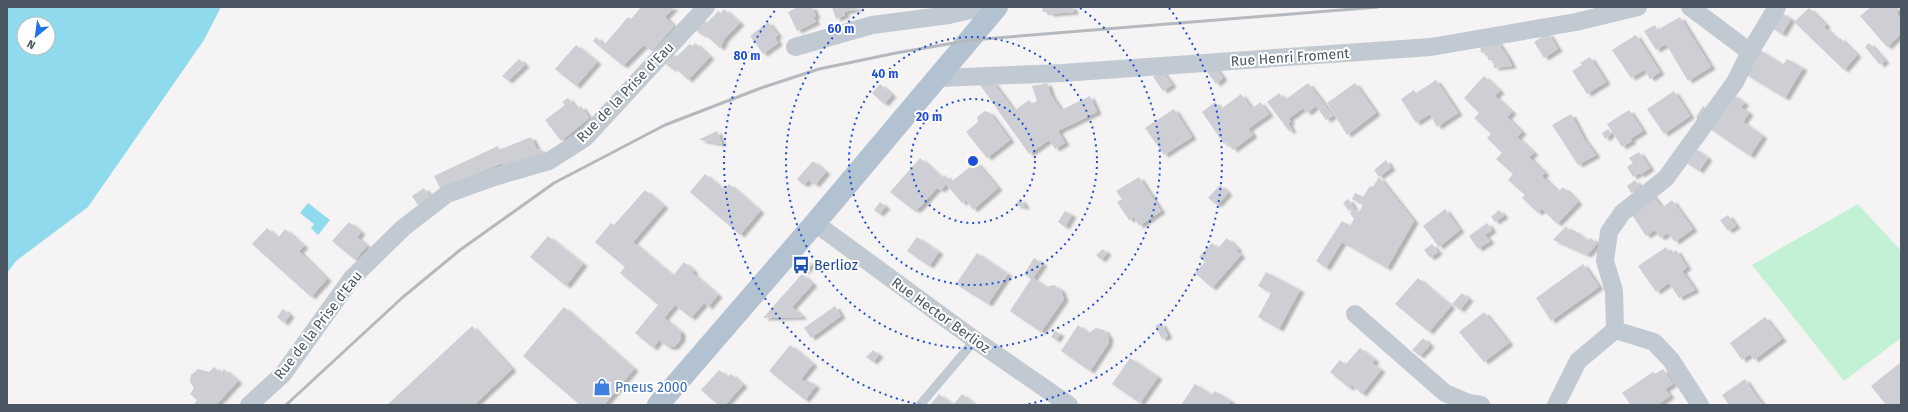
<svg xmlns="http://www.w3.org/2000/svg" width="1908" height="412" font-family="'Fira Sans',sans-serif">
<defs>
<filter id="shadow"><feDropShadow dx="4.5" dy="2.5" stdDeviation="1" flood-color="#0004"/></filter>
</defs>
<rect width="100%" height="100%" fill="#f5f3f3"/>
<!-- green -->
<path fill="#c3f1d5" d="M1858,204L1901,251V338L1844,381L1752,265Z"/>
<!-- water -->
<g fill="#90daee" fill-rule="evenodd">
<path d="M7,7H221L204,40L88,207L16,261L7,273ZM24,24H48V48H24Z"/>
<path d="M308,203L330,220L318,235L311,228L314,224L300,213Z"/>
</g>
<!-- building -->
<g fill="#cdcfd5" filter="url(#shadow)">
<path d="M641,7H674L665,17L674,26L652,51L644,45L623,66L593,41L596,37L604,45L628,17L631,19Z"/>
<path d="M798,7H812L816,16L813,17L816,22L797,31L788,12Z"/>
<path d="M832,7H858L859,8L844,12L845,15L836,19Z"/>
<path d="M1042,7H1073L1074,12L1049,14V12H1043Z"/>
<path d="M1871,7H1896L1898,9L1897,14L1901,19V34L1887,47L1860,16Z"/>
<path d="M1809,8L1826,25L1824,27L1838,40L1840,38L1857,55L1844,70L1794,22Z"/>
<path d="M724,9L740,23L725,38L720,48L703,33L702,35L693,28L702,19L707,23L718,11L721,13Z"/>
<path d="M1782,13L1791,19L1782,34L1773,29Z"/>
<path d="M1680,17L1711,67L1688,81L1666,44L1656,50L1644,31L1655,25L1657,30Z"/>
<path d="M768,22L778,35L775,37L778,43L763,54L750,36Z"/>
<path d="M1548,33L1558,49L1544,58L1534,42Z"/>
<path d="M1636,35L1660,72L1650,79L1644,70L1631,78L1612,50Z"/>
<path d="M1497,41L1508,58L1512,66L1494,68L1493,60H1488L1487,52L1481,53L1480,44Z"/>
<path d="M695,43L710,57L688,80L674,67L672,69L663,62L671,53L676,57L690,44L692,46Z"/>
<path d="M1869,43L1885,61L1880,65L1865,47Z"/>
<path d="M576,45L597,62L576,86L555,69Z"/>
<path d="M1760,50L1783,65L1787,59L1803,68L1785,98L1745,74Z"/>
<path d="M1590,57L1606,82L1587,94L1572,71L1582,65L1580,63Z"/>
<path d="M519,59L525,65L508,81L502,76Z"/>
<path d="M1215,67L1223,78L1216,84L1207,72Z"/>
<path d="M1162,71L1172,85L1163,91L1153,77Z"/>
<path d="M1484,76L1500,91L1495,96L1512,112L1507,117L1522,132L1517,137L1534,153L1529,157L1545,173L1542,176L1558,192L1563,187L1578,202L1557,224L1542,209L1538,213L1522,198L1525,195L1508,180L1513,174L1496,159L1502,153L1487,138L1491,134L1474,118L1479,113L1464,98Z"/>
<path d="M1436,80L1458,113L1437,127L1430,114L1416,123L1401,99L1414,90L1416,93Z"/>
<path d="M993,82L1014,111L1029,100L1032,104L1037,101L1032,86L1047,83L1051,95L1061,110L1090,96L1097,112L1058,131L1065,143L1055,149L1049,140L1029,154L980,85Z"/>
<path d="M1308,83L1333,116L1326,120L1316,106L1307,113L1303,108L1288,119L1291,121L1288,123L1292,130L1289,131L1267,102L1279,93L1285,100Z"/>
<path d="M1355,83L1376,113L1347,135L1327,103Z"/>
<path d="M880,84L892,95L884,104L872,93Z"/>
<path d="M1674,91L1690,116L1664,134L1647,109Z"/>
<path d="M1241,94L1252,109L1260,102L1269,114L1248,129L1253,135L1233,150L1227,142L1224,144L1202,112L1215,102L1221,109Z"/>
<path d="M1732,94L1745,103L1741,107L1749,113L1743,122L1763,136L1750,156L1709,128Z"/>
<path d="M568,98L577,109L581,106L589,118L561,141L545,120L565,105L562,102Z"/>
<path d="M1703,106L1709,111L1700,123L1696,117Z"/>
<path d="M1174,109L1192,137L1164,155L1145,128Z"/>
<path d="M1629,110L1643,131L1630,139L1632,141L1622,147L1607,124Z"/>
<path d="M985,111L990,113L1010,140L987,158L966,132L978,122L977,117Z"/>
<path d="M1571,114L1584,139L1596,155L1578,165L1552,125Z"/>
<path d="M1608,129L1611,134L1605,139L1602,133Z"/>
<path d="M717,131L722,144L700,140V139Z"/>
<path d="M531,137L537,149L546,152L504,166L502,163L449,185L441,190L434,176L498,146L499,150Z"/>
<path d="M1694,148L1708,158L1699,171L1684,161Z"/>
<path d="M1639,152L1650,168L1640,175L1639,173L1633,177L1627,167L1633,163L1629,158Z"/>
<path d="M920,158L942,178L945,175L951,182L976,162L998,188L973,210L966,200L962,203L946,184L941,190L937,188L917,210L912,209L890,192Z"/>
<path d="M1386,160L1391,168L1379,177L1374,170Z"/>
<path d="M813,161L826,172L815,185L809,180L805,184H802L797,179Z"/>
<path d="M705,174L724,190L729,184L760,211L740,235L690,192Z"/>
<path d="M1139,177L1161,211L1139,226L1134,217L1129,220L1117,202L1122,199L1116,191Z"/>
<path d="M1379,177L1414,221L1387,268L1342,242L1326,268L1316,261L1342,221L1350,226L1354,219L1350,213L1355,209L1359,212L1363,205L1352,199L1355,193L1363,197L1370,186L1373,187Z"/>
<path d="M1635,180L1640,187L1631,193L1627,186Z"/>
<path d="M1220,185L1228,193L1217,205L1208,198Z"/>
<path d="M424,188L430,197L418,205L412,196Z"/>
<path d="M645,190L664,206L633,242L673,276L684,262L694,271L692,273L718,295L708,307L704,303L691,318L675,305L664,318L681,332V339L674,347H668L659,340L653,348L635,333L658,305L620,273L625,267L595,242L611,223L614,225Z"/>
<path d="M1651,193L1662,208L1672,200L1693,229L1675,242L1668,233L1660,238L1655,230L1646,236L1632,215Z"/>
<path d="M1020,199L1024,204L1025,207L1015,205Z"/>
<path d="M1348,199L1354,208L1349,211L1343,203Z"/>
<path d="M880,202L886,207L879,214L874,210Z"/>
<path d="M1445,209L1460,230L1439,247L1423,226Z"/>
<path d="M1499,210L1504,216L1495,222L1491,217Z"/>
<path d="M1065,211L1072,215L1065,227L1058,222Z"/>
<path d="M1728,215L1736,226L1728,231L1720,220Z"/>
<path d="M349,222L361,232L357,237L367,246L355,260L332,241Z"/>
<path d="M1487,223L1492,230L1485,235L1490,241L1478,249L1469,236Z"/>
<path d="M1566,226L1572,233L1574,230L1588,241L1591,238L1597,244L1587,255L1553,240Z"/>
<path d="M267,228L278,238L285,229L304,246L299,251L327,279L311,297L252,244Z"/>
<path d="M548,236L583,264L566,286L530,257Z"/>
<path d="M917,237L939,252L929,266L907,251Z"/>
<path d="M1227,238L1238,249L1236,251L1241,255L1212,288L1195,273L1205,262L1199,257L1212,243L1218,248Z"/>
<path d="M1432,244L1438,252L1430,258L1424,250Z"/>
<path d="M1666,247L1671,254L1676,250L1687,267L1682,271L1695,290L1679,298L1669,283L1656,292L1638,266Z"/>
<path d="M1103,249L1107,253L1101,260L1096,255Z"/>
<path d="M977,253L1008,274L988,304L956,284Z"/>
<path d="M1034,258L1043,264L1033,278L1046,287L1054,285L1061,290L1064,299L1041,332L1010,311L1031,279L1024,274Z"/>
<path d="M808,261L811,264L804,272L800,269Z"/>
<path d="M1583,264L1599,287L1551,321L1536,298Z"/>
<path d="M1266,272L1300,290L1279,329L1258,317L1271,293L1258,286Z"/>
<path d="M802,274L813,284L792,307L803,317L763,318Z"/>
<path d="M1418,278L1451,306L1429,332L1395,304Z"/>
<path d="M1462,293L1469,299L1460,310L1452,304Z"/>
<path d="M835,306L841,316L811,338L804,328Z"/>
<path d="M564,307L634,369L604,405H580L523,356Z"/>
<path d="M283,309L290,315L284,323L277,317Z"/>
<path d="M1484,312L1509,343L1484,362L1459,332Z"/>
<path d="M1765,317L1782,339L1754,360L1750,354L1742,360L1730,343Z"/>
<path d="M1161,323L1168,336L1162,339L1155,326Z"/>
<path d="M1078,325L1089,333L1096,328L1104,330L1109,337L1108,344L1090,371L1061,351Z"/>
<path d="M472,326L512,369L474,405H387Z"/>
<path d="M1055,331L1060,334L1056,340L1051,337Z"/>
<path d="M1423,338L1430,345L1420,356L1412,350Z"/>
<path d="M790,345L813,364L801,379L805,382L807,380L816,386L805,400L769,371Z"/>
<path d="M1360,348L1375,360L1372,363L1381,370L1362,394L1352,385L1349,388L1330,372L1340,360L1345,365Z"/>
<path d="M873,350L879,355L873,362L866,357Z"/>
<path d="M1130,358L1158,377L1140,403L1112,384Z"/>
<path d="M1901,362V405H1886L1871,386Z"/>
<path d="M214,367L221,373L224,369L238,381L216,405H196L194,404L197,400L190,394L194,388L190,382L191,375L198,369L209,372Z"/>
<path d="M1663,369L1673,384L1665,389L1670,396L1657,405H1631L1622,393L1653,372L1655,374Z"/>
<path d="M719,370L728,377L731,374L743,385L725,405H718L701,390Z"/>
<path d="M1745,379L1752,390L1763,405H1729L1722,395Z"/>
<path d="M1195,384L1212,395L1215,391L1231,401L1228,405H1181Z"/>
<path d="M939,394L953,405H930Z"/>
<path d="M962,394L975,405H953Z"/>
</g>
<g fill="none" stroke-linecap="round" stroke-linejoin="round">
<!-- service -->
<path stroke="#c1cad2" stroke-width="9" d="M920,405L975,340"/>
<!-- minor -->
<g stroke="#c1cad2" stroke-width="18">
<path d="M1690,7L1750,52"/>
<path d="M795,47L872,25L949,15L984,7"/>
<path d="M939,78L1062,73L1431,47L1576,22L1638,7"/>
<path d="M815,223L975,340L1069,405"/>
<path d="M1355,314L1445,393L1469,403L1481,405"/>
<path d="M1615,330L1654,342L1671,360L1700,405"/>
<path d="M249,405L283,374L352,278L403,228L447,194L494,177L549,161L585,138L706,7"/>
<path d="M1556,405L1578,361L1615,330L1614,291L1605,261L1609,232L1622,213L1666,178L1735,82L1750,52L1777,7"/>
</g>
<!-- primary -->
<path stroke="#b3c2d1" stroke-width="22" d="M658,405L815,223L997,7"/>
<!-- rail -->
<path stroke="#b5b8bd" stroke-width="3" d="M286,405L403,297L460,250L554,183L665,125L761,88L819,69L896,53L971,40L1378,7"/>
</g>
<!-- distance rings -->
<g fill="none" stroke="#1d4ed8" stroke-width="2" stroke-dasharray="2 4">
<circle cx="973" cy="161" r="62"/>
<circle cx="973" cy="161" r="124"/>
<path d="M1080 8A187 187 0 1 1 866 8"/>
<path d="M921 405A249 249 0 0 1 777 8M1169 8A249 249 0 0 1 1025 405"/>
</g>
<!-- icons -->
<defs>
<g id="bus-bare" transform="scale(1.38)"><path d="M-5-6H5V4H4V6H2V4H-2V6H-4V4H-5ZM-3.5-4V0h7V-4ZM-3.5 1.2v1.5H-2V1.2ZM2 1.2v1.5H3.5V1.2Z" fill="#1a4fb4" stroke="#fff" stroke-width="2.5" paint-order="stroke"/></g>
<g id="shop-bare" transform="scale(1.38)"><path d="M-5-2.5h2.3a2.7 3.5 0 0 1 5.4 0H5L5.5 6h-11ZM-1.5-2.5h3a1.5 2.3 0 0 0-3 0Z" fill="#3f7fe0" stroke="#fff" stroke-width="2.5" paint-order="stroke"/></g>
</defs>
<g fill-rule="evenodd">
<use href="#bus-bare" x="801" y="265"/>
<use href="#shop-bare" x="602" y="387"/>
</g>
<g text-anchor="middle" stroke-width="4" stroke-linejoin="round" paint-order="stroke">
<!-- street labels -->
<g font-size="14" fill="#4a5661" stroke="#fff">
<text transform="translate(1290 57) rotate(-4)" y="5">Rue Henri Froment</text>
<text transform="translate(625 92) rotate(-46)" y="5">Rue de la Prise d'Eau</text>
<text transform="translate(941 315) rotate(36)" y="5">Rue Hector Berlioz</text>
<text transform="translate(318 325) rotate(-52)" y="5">Rue de la Prise d'Eau</text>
</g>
<!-- transit labels -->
<g font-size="14" fill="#164399" stroke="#fff" text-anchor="start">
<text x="814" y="270">Berlioz</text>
</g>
<!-- shop labels -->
<g font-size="14" fill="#366cbe" stroke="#fff" text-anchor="start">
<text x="615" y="392">Pneus 2000</text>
</g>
</g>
<circle cx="973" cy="161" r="6" fill="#1d4ed8" stroke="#fff" stroke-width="2"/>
<g font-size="12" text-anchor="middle" font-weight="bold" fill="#1d4ed8" stroke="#fff" stroke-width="4" stroke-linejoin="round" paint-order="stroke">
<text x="841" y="33">60 m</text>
<text x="747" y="60">80 m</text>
<text x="885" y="78">40 m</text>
<text x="929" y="121">20 m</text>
</g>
<!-- border -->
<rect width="1908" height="412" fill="none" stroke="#4a5661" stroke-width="16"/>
<!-- north arrow -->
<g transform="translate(36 36) rotate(209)"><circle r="19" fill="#ffffff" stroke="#b7bbc0"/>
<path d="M0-3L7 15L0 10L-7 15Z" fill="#1a73e8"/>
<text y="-6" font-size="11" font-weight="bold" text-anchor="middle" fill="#4a5661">N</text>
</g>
</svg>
